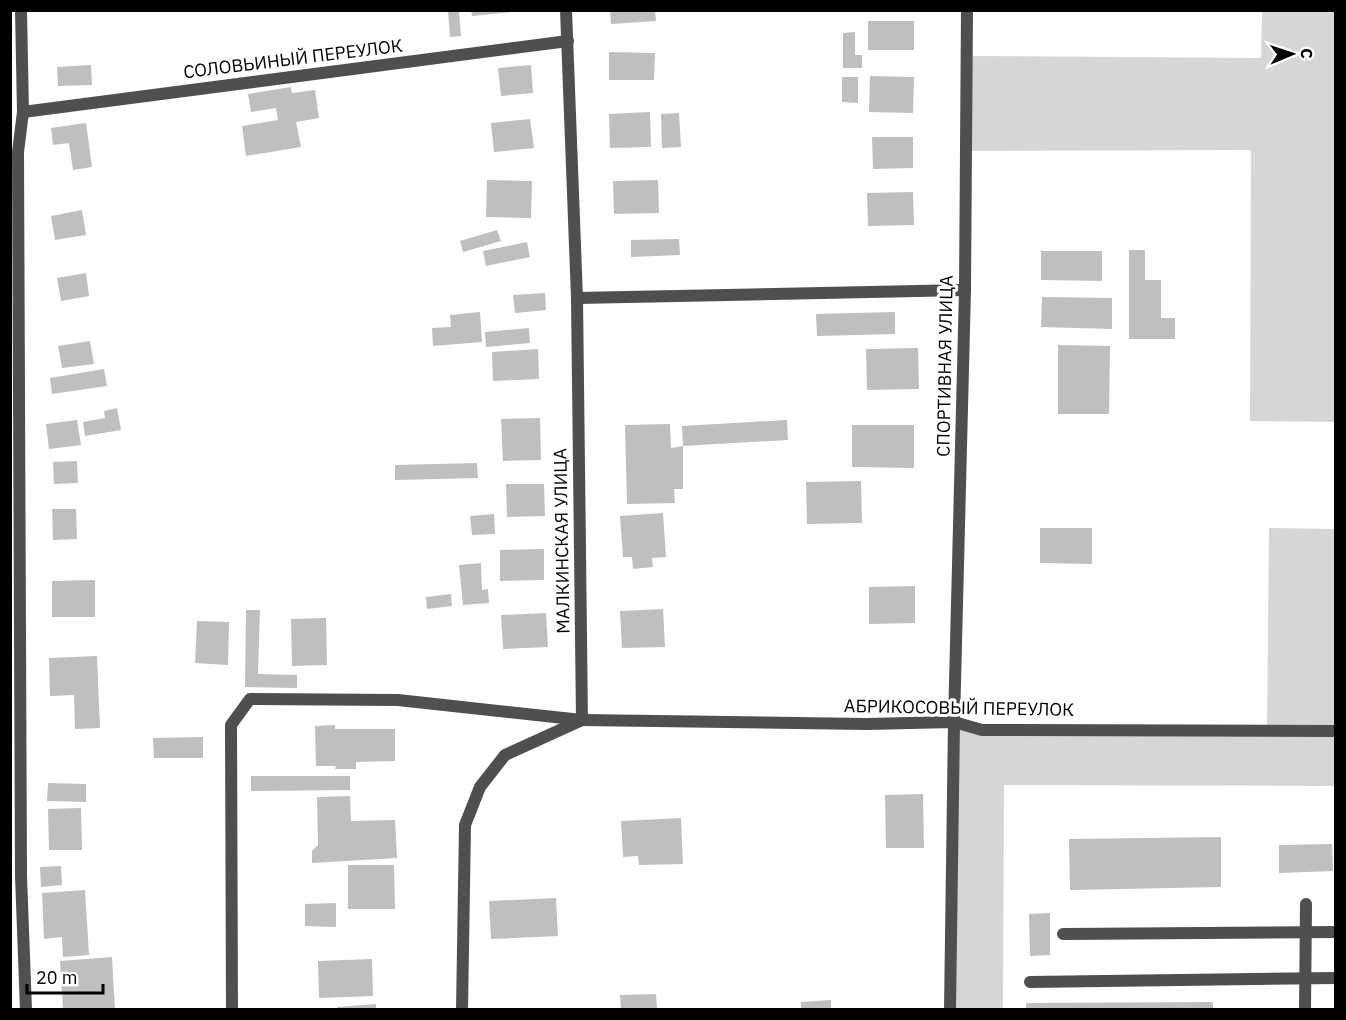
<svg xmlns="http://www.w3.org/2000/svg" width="1346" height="1020" font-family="'IBM Plex Sans',sans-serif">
<rect width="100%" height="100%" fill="#fff"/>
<!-- green -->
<g fill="#d6d6d6">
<path d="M1262,11H1335V422L1250,421L1251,150L967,151L966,56L1261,58Z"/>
<path d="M1269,528L1335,529V786L1004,785L1003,1009L950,1010L954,722L982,730H1267Z"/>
</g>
<!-- building -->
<g fill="#bfbfbf">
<path d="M448,10H459L461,36L450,37Z"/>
<path d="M471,10H512V12L472,16Z"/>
<path d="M610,10H655L656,21L611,24Z"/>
<rect x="868" y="21" width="46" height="29"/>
<path d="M855,32V55H862V68H843V33Z"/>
<path d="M609,52L655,53L654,80H609Z"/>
<path d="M91,65L92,85L58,86L57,67Z"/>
<path d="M531,65L533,93L501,96L498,68Z"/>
<path d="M870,76L914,77L913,113L869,112Z"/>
<path d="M842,77H858V103L842,102Z"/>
<path d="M291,87L292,93L315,90L319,118L296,122L301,147L246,156L242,126L278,120L276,108L251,112L248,94Z"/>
<path d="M650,112L651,147L610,148L609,114Z"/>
<path d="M679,113L681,147L662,148L661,114Z"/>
<path d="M530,119L534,148L494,152L491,123Z"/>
<path d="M86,123L92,167L73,170L69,143L53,145L51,128Z"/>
<path d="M872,137H913V168L873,169Z"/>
<path d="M487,180L532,181L531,218L486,217Z"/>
<path d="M658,180L659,213L614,214L613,181Z"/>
<path d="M913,192L914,225L868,226L867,193Z"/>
<path d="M82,210L86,235L55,240L51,216Z"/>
<path d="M497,230L501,241L463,252L460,241Z"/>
<path d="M679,239L680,255L631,257V240Z"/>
<path d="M527,242L530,257L486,266L483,251Z"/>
<path d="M1129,250H1145V280H1161V318H1175V339H1129Z"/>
<path d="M1041,251H1102V281L1041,280Z"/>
<path d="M86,273L89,296L61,301L57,278Z"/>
<path d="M545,293L546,310L515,313L513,295Z"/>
<path d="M1042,297L1112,298V329L1041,327Z"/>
<path d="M480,312L482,342L433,346L432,328L451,327L450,315Z"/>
<path d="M895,312V334L817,336L816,314Z"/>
<path d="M529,328L530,343L486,347L485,332Z"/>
<path d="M90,341L94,364L62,368L58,346Z"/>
<path d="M1058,345L1110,346L1109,414H1058Z"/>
<path d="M918,348L919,389L867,390L866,349Z"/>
<path d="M538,349L539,379L493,381L492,352Z"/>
<path d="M104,369L107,386L52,394L50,378Z"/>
<path d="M117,408L121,430L85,436L83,422L105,418L104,411Z"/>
<path d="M540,418L541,460L503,461L501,419Z"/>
<path d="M77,420L81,445L49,449L46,424Z"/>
<path d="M787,420L788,440L683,446L682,426Z"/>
<path d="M670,424L671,448L683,446V489H674L675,503L627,504L625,425Z"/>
<path d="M852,425H914V468L852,467Z"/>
<path d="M77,461L78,483L54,484L53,462Z"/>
<path d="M477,463L478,478L395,480V465Z"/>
<path d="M861,481L862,523L807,524L806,482Z"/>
<path d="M506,484H544L545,516L507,517Z"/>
<path d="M52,509H76L77,539L53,540Z"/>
<path d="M663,513L666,557L652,558L653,567L633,569L632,557H623L620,516Z"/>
<path d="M494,514L495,534L472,535L470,516Z"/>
<path d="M1040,528H1092V564L1040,563Z"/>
<path d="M544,549V580L500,581V550Z"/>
<path d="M481,563L482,590L488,589L489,603L463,605L459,565Z"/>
<path d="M95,580V617H52V581Z"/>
<path d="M915,586V623L869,624V587Z"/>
<path d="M451,594L452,606L427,609L426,597Z"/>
<path d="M663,609L665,647L622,648L620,611Z"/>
<path d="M246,610H260L258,674L297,675V688L245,687Z"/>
<path d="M546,613L548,647L503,649L501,615Z"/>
<path d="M326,618L327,665L292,666L291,619Z"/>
<path d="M197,621L229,622L228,665L195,663Z"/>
<path d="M97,656L100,728L75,729L74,695L50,696L49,658Z"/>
<path d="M335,725V729H395V761L356,762V769H335L336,766H316L315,726Z"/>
<path d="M203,737V758H154L153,738Z"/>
<path d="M251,776H350V790L251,791Z"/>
<path d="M48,783L86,784V802L47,801Z"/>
<path d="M923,794L924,848H886L885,795Z"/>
<path d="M350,796L351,821L395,820L397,858L312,863V851L318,845L317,797Z"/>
<path d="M81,808L82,850H49L48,809Z"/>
<path d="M681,818L683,864L639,865L638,856L623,857L621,821Z"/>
<path d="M1221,837V887L1070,890L1069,839Z"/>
<path d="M1332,844L1333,871L1279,873V845Z"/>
<path d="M348,865H394L395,909H348Z"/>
<path d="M61,866L62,885L41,887L40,867Z"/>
<path d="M85,890L89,955L63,957L62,937L44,939L42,893Z"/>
<path d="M556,898L558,936L491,939L489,901Z"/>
<path d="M336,903V927L305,926V904Z"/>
<path d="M1050,913V955L1030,956L1029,914Z"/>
<path d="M112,957L115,1010H63L60,961Z"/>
<path d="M372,959L373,996L319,998L318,961Z"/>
<path d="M656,994L657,1010H621L620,995Z"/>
<path d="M831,1000V1010H801V1002Z"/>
<path d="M1213,1002V1010H1026V1003Z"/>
<path d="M376,1004V1010H337V1007Z"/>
</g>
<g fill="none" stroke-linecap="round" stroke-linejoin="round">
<!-- lane -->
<g stroke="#4f4f4f" stroke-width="12">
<path d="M577,298L965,290"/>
<path d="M1063,934L1336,932"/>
<path d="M1030,982L1336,978"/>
<path d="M232,1010L231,725L250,699L398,700L582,720"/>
<path d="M950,1010L954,722"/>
</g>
<!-- street -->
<g stroke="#4f4f4f" stroke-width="12">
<path d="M21,10L23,112L18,152L21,876L26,1010"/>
<path d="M23,112L568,41"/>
<path d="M582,720L867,724L954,722L982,730L1336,731"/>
<path d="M954,722L965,290L967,10"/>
<path d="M462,1010L465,825L480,787L505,755L582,720L577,298L566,10"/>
<path d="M1305,1010L1306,904"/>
</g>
</g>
<g text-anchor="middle" stroke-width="6" stroke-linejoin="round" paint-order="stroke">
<!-- street labels -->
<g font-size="18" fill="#000" stroke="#fff">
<text transform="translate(293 59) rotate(-7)" y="6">СОЛОВЬИНЫЙ ПЕРЕУЛОК</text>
<text transform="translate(945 366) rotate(-89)" y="6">СПОРТИВНАЯ УЛИЦА</text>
<text transform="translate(562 541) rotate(-91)" y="6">МАЛКИНСКАЯ УЛИЦА</text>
<text transform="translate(959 708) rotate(1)" y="6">АБРИКОСОВЫЙ ПЕРЕУЛОК</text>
</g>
</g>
<!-- border -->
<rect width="1346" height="1020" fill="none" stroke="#000000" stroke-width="24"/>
<!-- north arrow -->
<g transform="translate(1292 54) rotate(88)" stroke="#ffffff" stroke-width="4.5" paint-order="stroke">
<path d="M0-4.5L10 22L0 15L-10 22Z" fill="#000000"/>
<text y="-9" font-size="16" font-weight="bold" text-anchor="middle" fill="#000000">С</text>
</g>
<!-- scale -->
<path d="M27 984v9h76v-9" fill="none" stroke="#000000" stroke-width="3"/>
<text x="36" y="984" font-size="18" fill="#000000" stroke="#ffffff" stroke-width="4.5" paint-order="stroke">20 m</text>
</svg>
